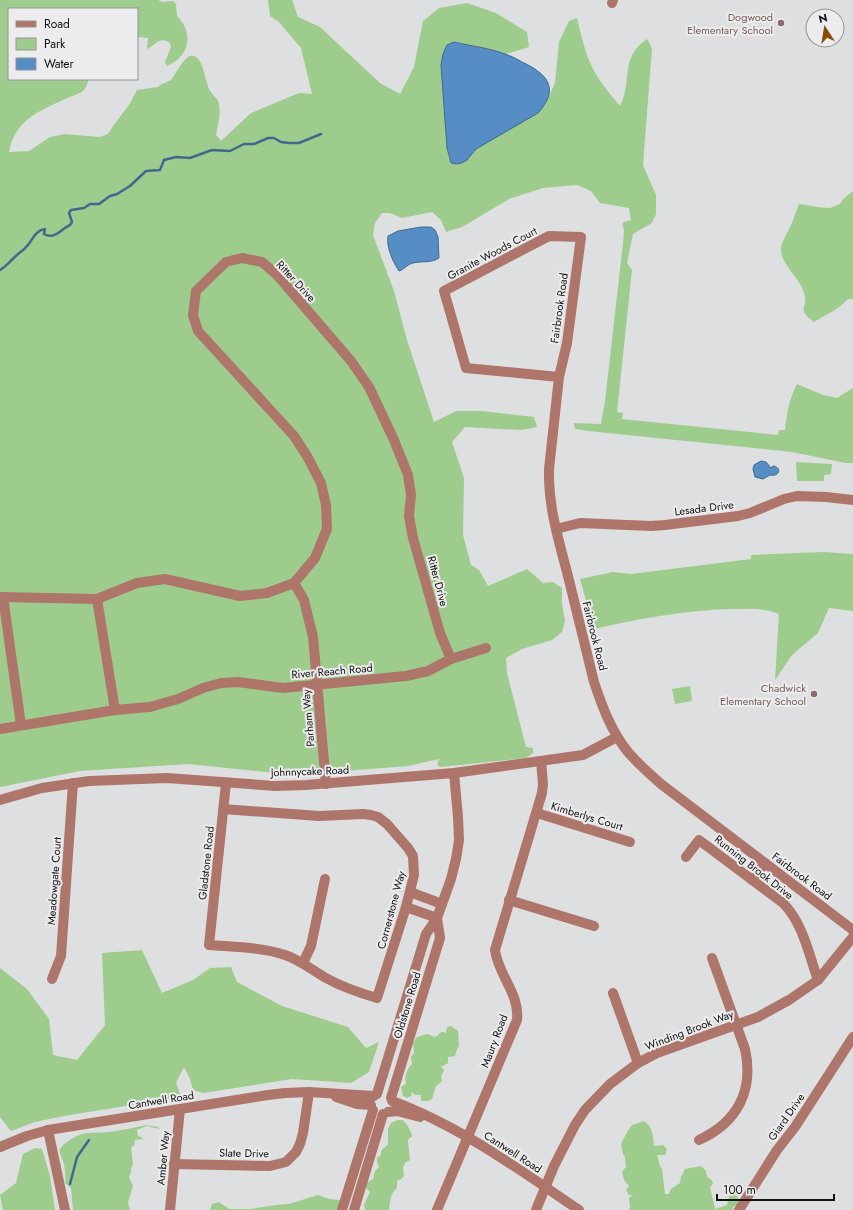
<svg xmlns="http://www.w3.org/2000/svg" width="853" height="1210" font-family="Jost,sans-serif">
<rect width="100%" height="100%" fill="#dedfe0"/>
<!-- green -->
<g fill="#9ecc8c">
<path d="M0,0H158L163,2L173,1L176,4L177,16C194,33 190,56 167,66L165,62L171,47L170,43C159,35 155,46 147,49L148,38L140,37L137,38V9H9V79H89C88,82 86,88 84,90C80,94 72,96 67,98C40,111 15,119 9,152L29,151L50,137L65,134L99,137L108,134L113,126L129,105L137,90L158,87C161,83 167,83 171,80C176,74 183,58 190,56C203,53 205,81 209,89C211,94 218,98 219,104C221,115 218,124 216,135L221,141L251,113L299,93L312,94L301,48L279,22L270,16L268,0H292L298,17L320,27L380,83L400,94L414,67L423,21L439,8L467,3L496,13L527,32L529,47L506,54L454,42L441,65L447,148L449,157L456,164L462,163L467,160L475,149L545,105L555,83L559,42L569,21L577,18C581,35 585,52 592,67C599,81 610,94 620,106C633,81 619,58 647,39L652,48L643,165L656,195V214L652,223L633,234L627,263L632,270L617,412L623,413L622,419L778,435L779,430H785C787,412 789,400 797,384L823,395L837,398L853,388V463H845L792,452L588,431L575,429L574,423L601,424L605,401L623,243L624,229L622,225L624,222L631,220L629,208L600,203L591,191L577,185L543,188L509,199L462,227L446,232L441,220L432,212L402,218L390,213H382L375,223L373,235L394,291L407,340L434,422L456,411H482L534,417L537,427L521,430L465,427L452,442L464,478L463,535L471,565L479,570L488,586L527,569L543,583L553,582L562,588V604L565,621L562,632L552,640L522,649L506,658L507,673L526,747L533,748V753L526,758L441,767L437,765L439,759L408,766L294,775L188,764L80,771L0,787Z"/>
<path d="M853,191V299H848C838,310 827,314 814,322C795,308 809,309 804,293C802,284 793,275 788,267C775,249 783,242 791,225C794,218 796,211 799,204L817,207L830,208L840,204L843,199Z"/>
<path d="M796,462L832,464L831,474L824,475V481H797Z"/>
<path d="M823,552L853,554V611L829,608L818,633L792,655L775,680L779,614C763,607 748,609 731,609C684,610 639,619 594,629L580,579L613,572L631,574L751,559V555Z"/>
<path d="M690,686L692,701L675,704L672,689Z"/>
<path d="M142,950L162,993L193,980L210,968L231,967L237,982L282,1006L348,1027L366,1048L379,1042L369,1072L351,1083L292,1079L203,1093L193,1090L190,1079L184,1067L176,1083L181,1097L64,1116L35,1122L11,1131L0,1117V968L27,989L49,1019L53,1055L77,1060L105,1025L102,953Z"/>
<path d="M451,1026L458,1031L459,1046L457,1049L455,1056L448,1057V1063L441,1067L444,1070L441,1077L442,1081L436,1086L432,1099L429,1101H421V1095H415L412,1092L411,1096L407,1098L403,1096L401,1087L406,1084C404,1078 407,1068 412,1064L411,1057L414,1053L413,1043L417,1037L427,1034L435,1037L437,1036C440,1032 442,1031 446,1033L447,1027Z"/>
<path d="M398,1120H403C407,1124 412,1132 412,1137L409,1138L408,1141L410,1159L409,1161L406,1162L403,1167L404,1176L401,1179L397,1181V1188C390,1194 390,1201 389,1210H365L364,1205L370,1192L366,1188V1183L373,1179L375,1171L379,1167L377,1162V1158L381,1155V1151L388,1144V1129L391,1123Z"/>
<path d="M644,1121C653,1127 653,1136 654,1146L663,1145L667,1149L665,1155H657L660,1166L662,1169L665,1194H669L671,1189L680,1183L681,1177L685,1169L701,1166L706,1171L707,1177L712,1180L713,1184L710,1187L715,1209L727,1205L729,1196L736,1195L739,1200L738,1204L733,1207V1210H629L630,1208L629,1198L633,1195H629L626,1190L629,1186L624,1180L622,1172L626,1167L625,1157L623,1154L621,1144L627,1132L632,1125Z"/>
<path d="M146,1125L158,1127L159,1129L147,1126L137,1130L138,1136L143,1138L142,1139L135,1140L134,1146L131,1147L133,1164L131,1169V1173L129,1177L133,1186L128,1202L130,1210H73L71,1188L65,1183C66,1176 65,1171 64,1164C63,1160 59,1154 60,1150C61,1144 76,1136 82,1134C87,1132 103,1133 109,1132C122,1130 134,1128 146,1125Z"/>
<path d="M35,1148L42,1149L50,1176L55,1210H3L0,1195L16,1183L23,1154Z"/>
<path d="M318,1195L329,1199L340,1200L338,1210H210L212,1204L219,1202L229,1209H251L276,1205L289,1204Z"/>
</g>
<!-- water -->
<g fill="#568dc5" stroke="#41688f">
<path d="M454,42C471,46 489,48 505,54C511,56 517,59 522,62C548,74 560,89 538,113L476,149L467,160L462,163L456,164L451,163L447,148L441,65L443,54L447,45Z"/>
<path d="M421,227H431L435,230L438,237L439,258C432,263 422,261 413,263C407,264 404,270 399,271C393,262 386,247 388,236L398,231Z"/>
<path d="M761,461L766,462L771,468L773,466C782,467 780,477 770,475L763,479L755,477L753,469L754,465Z"/>
</g>
<g fill="none" stroke-linecap="round" stroke-linejoin="round">
<!-- stream -->
<g stroke="#41688f" stroke-width="2.5">
<path d="M0,270C7,266 11,260 17,255C20,252 24,250 27,246C33,240 34,231 45,229L44,234C55,240 61,229 70,225L72,222L69,213L71,210L84,208L90,204H99L110,196L117,194L130,186L146,171L160,170L164,160L176,157L190,158L212,150L230,151L244,144H254L268,138H274L281,142L289,143H299L321,134"/>
<path d="M70,1184L77,1157L89,1140"/>
</g>
<!-- minor -->
<g stroke="#ae766b" stroke-width="10">
<path d="M612,3L613,0"/>
<path d="M559,377L466,368L444,291L549,236L581,237L567,343L559,377L549,469C548,505 558,538 567,572C576,608 585,645 594,682C602,706 611,731 628,752C638,764 650,774 661,784L853,930"/>
<path d="M556,529L580,523L651,526L665,525L738,516L750,513L784,499L797,496L826,497L853,500"/>
<path d="M294,583L304,600L313,637L326,784"/>
<path d="M0,597L97,599L115,710L0,729"/>
<path d="M3,597L21,725"/>
<path d="M97,599L137,583L165,579L240,596L267,593L294,583L315,558L327,529L326,505L321,483L307,456L294,436L198,331L193,315L196,291L226,262L242,258L262,262L277,275L351,361L369,387L394,440L408,475L411,495L409,516L413,538L440,633L451,659"/>
<path d="M115,710L150,707L178,699L203,688L221,683L238,682L283,688L406,676L428,671L451,659L486,648"/>
<path d="M0,800L42,788L89,781L167,778L275,786L306,785L454,773L583,755L617,737"/>
<path d="M223,809L319,816L363,814L371,815L378,817L387,824L408,848L413,856L414,875L406,907L377,998C360,993 342,987 326,978C312,970 300,960 285,955C261,947 234,947 209,945L226,783"/>
<path d="M537,813L630,842"/>
<path d="M686,857L699,840L783,903C803,923 809,955 818,980"/>
<path d="M752,880L765,863"/>
<path d="M410,892L442,904"/>
<path d="M509,900L594,926"/>
<path d="M406,907L437,918"/>
<path d="M303,963L311,946L325,879"/>
<path d="M52,979L61,956L73,783"/>
<path d="M613,993L638,1063"/>
<path d="M377,1094L426,934L437,918L451,879L456,859L459,840L458,817L454,773"/>
<path d="M336,1097L357,1104L371,1105"/>
<path d="M391,1098L440,938L437,918"/>
<path d="M392,1101C460,1126 520,1170 579,1210"/>
<path d="M388,1112L397,1111L420,1117"/>
<path d="M48,1130L65,1210"/>
<path d="M699,1140C738,1122 754,1090 745,1049L712,958"/>
<path d="M0,1147L27,1136L48,1130L268,1095L285,1093L309,1092L374,1096"/>
<path d="M174,1164L270,1166L286,1162L296,1152L300,1144L303,1133L309,1092"/>
<path d="M170,1210L180,1109"/>
<path d="M342,1210L373,1110"/>
<path d="M354,1210L383,1114"/>
<path d="M437,1210L517,1020C520,994 498,975 495,950L542,793L543,784L541,761"/>
<path d="M536,1210L554,1166L575,1125L585,1110L610,1084L638,1063L657,1053L758,1017L789,1000L818,980L853,937"/>
<path d="M739,1210L777,1150L795,1127L853,1037"/>
</g>
</g>
<!-- markers -->
<g fill="#8d6e63" stroke="#ececee" stroke-width="1.5">
<circle cx="781" cy="23" r="4"/>
<circle cx="814" cy="694" r="4"/>
</g>
<g text-anchor="middle" stroke-width="4" stroke-linejoin="round" paint-order="stroke">
<!-- education labels -->
<g font-size="11" fill="#785e54" stroke="#ececee" text-anchor="end">
<text x="773" y="21">Dogwood<tspan x="773" dy="13">Elementary School</tspan></text>
<text x="806" y="692">Chadwick<tspan x="806" dy="13">Elementary School</tspan></text>
</g>
<!-- street labels -->
<g font-size="11" fill="#111" stroke="#ececee">
<text transform="translate(492 253) rotate(-28)" y="4">Granite Woods Court</text>
<text transform="translate(296 281) rotate(47)" y="4">Ritter Drive</text>
<text transform="translate(559 308) rotate(-82)" y="4">Fairbrook Road</text>
<text transform="translate(704 508) rotate(-7)" y="4">Lesada Drive</text>
<text transform="translate(438 581) rotate(75)" y="4">Ritter Drive</text>
<text transform="translate(595 636) rotate(76)" y="4">Fairbrook Road</text>
<text transform="translate(332 671) rotate(-5)" y="4">River Reach Road</text>
<text transform="translate(308 718) rotate(-95)" y="4">Parham Way</text>
<text transform="translate(310 771) rotate(-2)" y="4">Johnnycake Road</text>
<text transform="translate(587 816) rotate(17)" y="4">Kimberlys Court</text>
<text transform="translate(206 863) rotate(-84)" y="4">Gladstone Road</text>
<text transform="translate(754 867) rotate(38)" y="4">Running Brook Drive</text>
<text transform="translate(802 876) rotate(37)" y="4">Fairbrook Road</text>
<text transform="translate(54 881) rotate(-86)" y="4">Meadowgate Court</text>
<text transform="translate(391 910) rotate(-75)" y="4">Cornerstone Way</text>
<text transform="translate(407 1005) rotate(-73)" y="4">Oldstone Road</text>
<text transform="translate(689 1030) rotate(-21)" y="4">Winding Brook Way</text>
<text transform="translate(494 1041) rotate(-69)" y="4">Maury Road</text>
<text transform="translate(161 1100) rotate(-9)" y="4">Cantwell Road</text>
<text transform="translate(786 1117) rotate(-55)" y="4">Giard Drive</text>
<text transform="translate(513 1152) rotate(33)" y="4">Cantwell Road</text>
<text transform="translate(244 1153) rotate(1)" y="4">Slate Drive</text>
<text transform="translate(163 1158) rotate(-85)" y="4">Amber Way</text>
</g>
</g>
<!-- legend -->
<rect x="8" y="8" width="130" height="72" fill="#ececee" stroke="#949496"/>
<rect x="16" y="21" width="20" height="6" fill="#ae766b" stroke="#949496"/>
<text x="44" y="28" font-size="12" fill="#111111">Road</text>
<rect x="16" y="38" width="20" height="12" fill="#9ecc8c" stroke="#949496"/>
<text x="44" y="48" font-size="12" fill="#111111">Park</text>
<rect x="16" y="58" width="20" height="12" fill="#568dc5" stroke="#949496"/>
<text x="44" y="68" font-size="12" fill="#111111">Water</text>
<!-- north arrow -->
<g transform="translate(825 28) rotate(348)"><circle r="19" fill="#ececee" stroke="#949496"/>
<path d="M0-3L7 15L0 10L-7 15Z" fill="#884d07"/>
<text y="-6" font-size="11" font-weight="bold" text-anchor="middle" fill="#111111">N</text>
</g>
<!-- scale -->
<path d="M717 1194v6h117v-6" fill="none" stroke="#111111" stroke-width="2"/>
<text x="723" y="1194" font-size="12" fill="#111111" stroke="#ececee" stroke-width="3" paint-order="stroke">100 m</text>
</svg>
